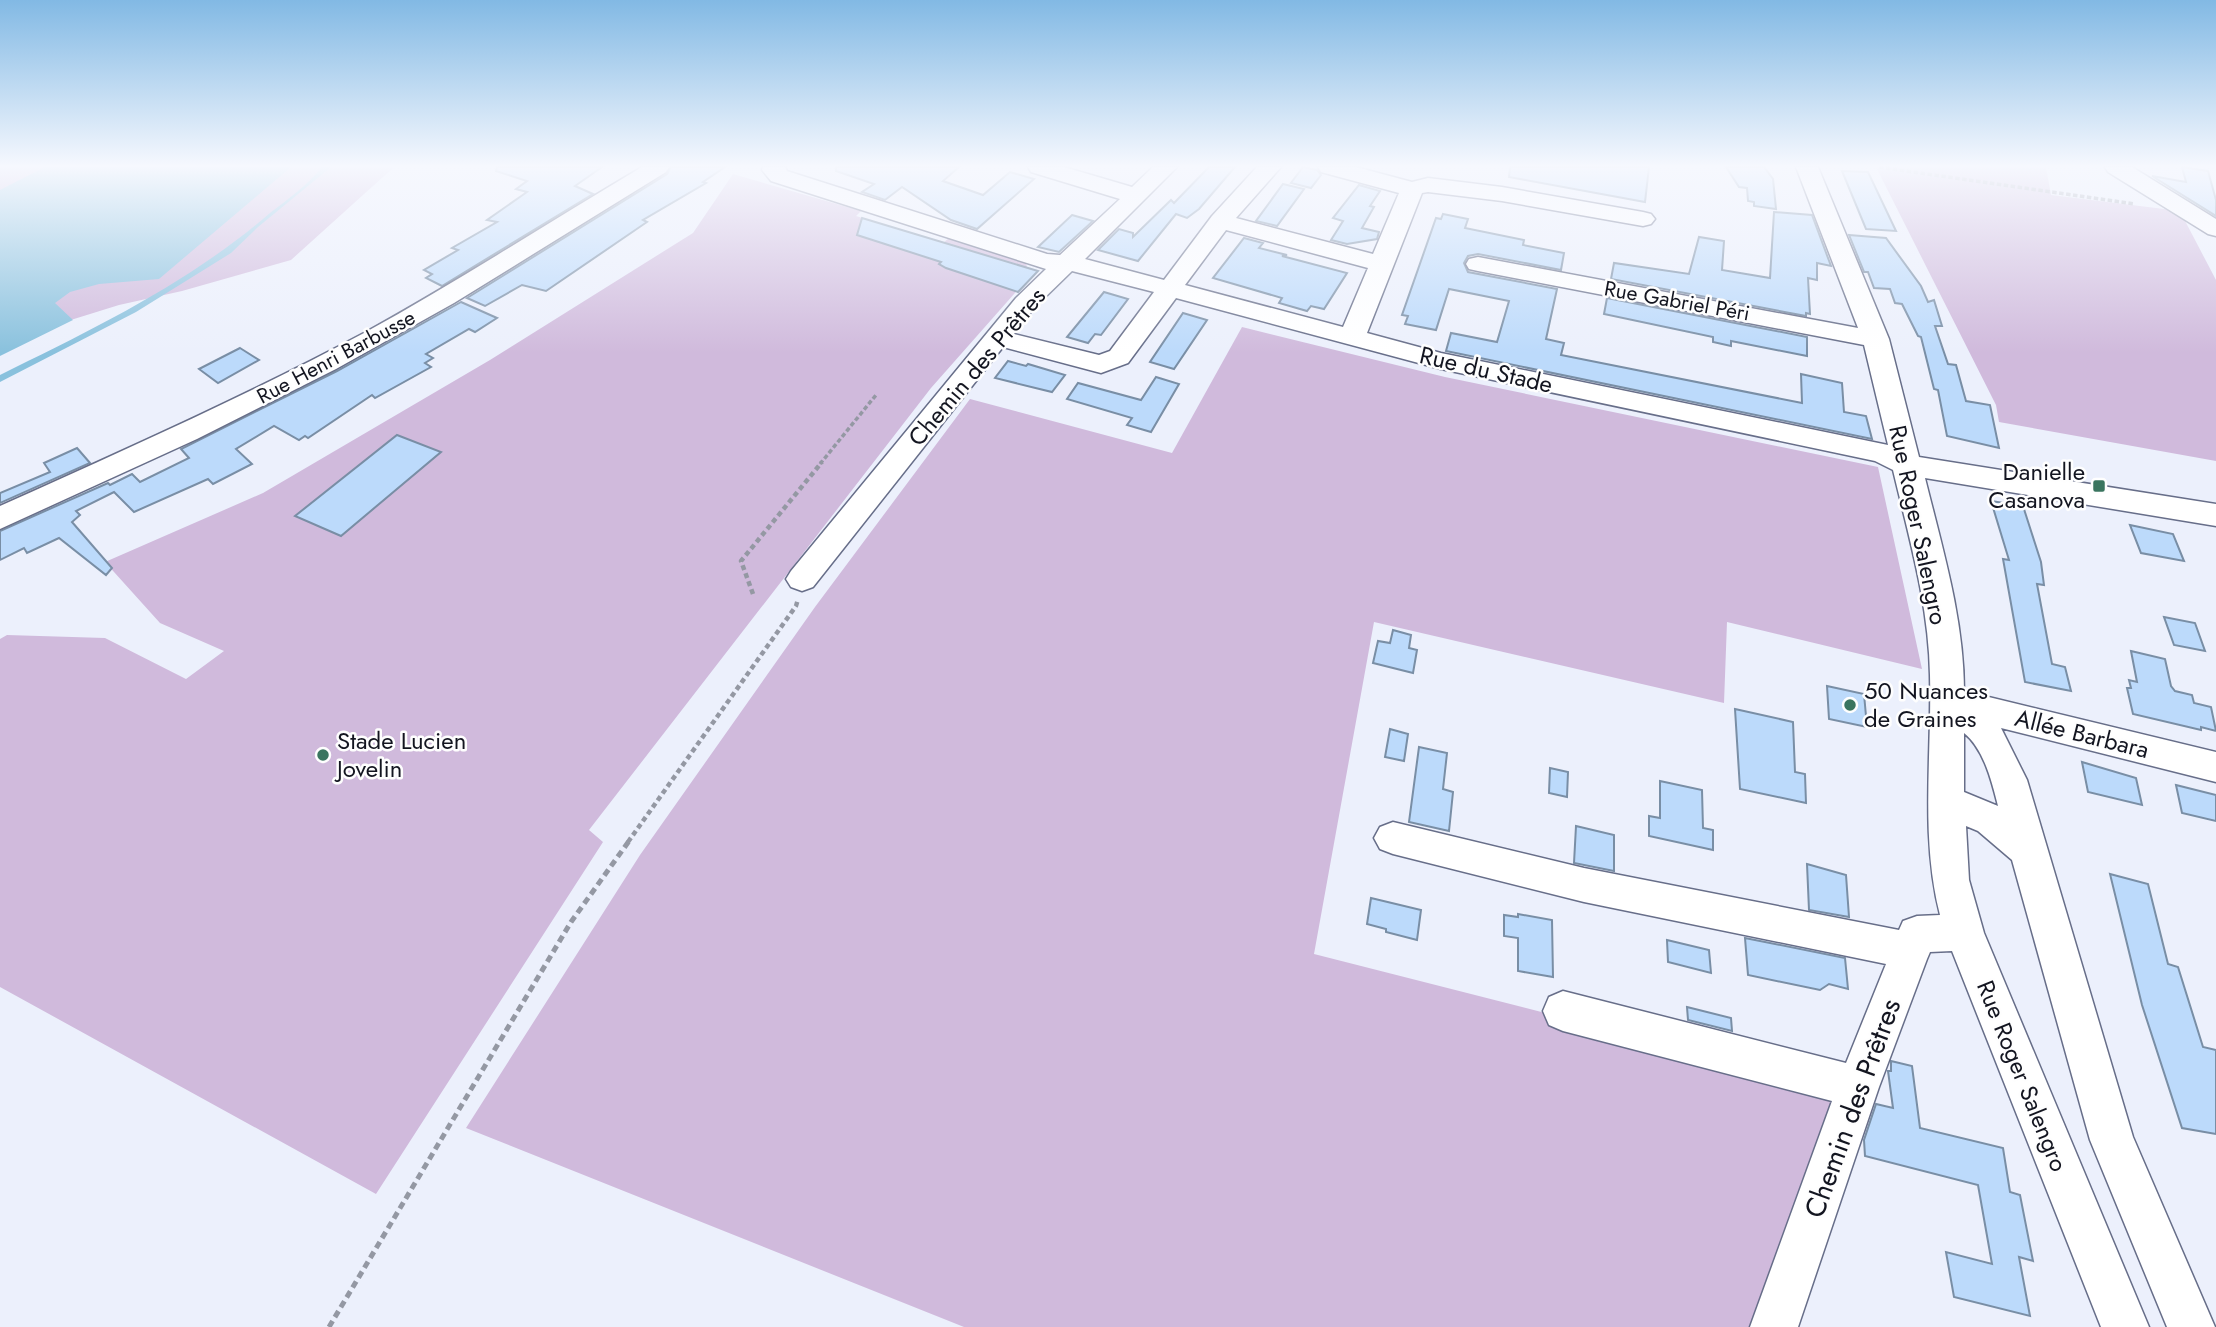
<svg xmlns="http://www.w3.org/2000/svg" width="2216" height="1327" font-family="Jost,sans-serif">
<rect width="100%" height="100%" fill="#ecf0fc"/>
<!-- green -->
<g fill="#d0badc">
<path d="M0,167H394L291,260L182,291L119,305L0,342Z"/>
<path d="M1876,167H2046L2051,195L2172,210L2183,217L2216,280V461L1999,422L1996,405Z"/>
<path d="M733,174L861,211L856,216L943,243L949,238L1026,263L1029,277L931,388L589,830L603,842L376,1194L0,987V639L7,635L105,638L186,679L224,651L160,623L105,562L263,493L490,360L693,233Z"/>
<path d="M1242,327L1445,377L1878,467L1922,669L1727,622L1724,703L1374,622L1314,954L1843,1089L1760,1327H964L466,1128L640,855L815,607L970,399L1172,453Z"/>
</g>
<!-- water -->
<g fill="#89c1dd">
<path d="M45,167H291L159,279L99,284L70,292L55,303L73,320L0,356V190Z"/>
<path d="M322,167H331L258,227L231,253L136,312L0,382V375C95,328 189,283 270,213C288,199 308,185 322,167Z"/>
</g>
<!-- building -->
<g fill="#bcdafb" stroke="#798ea5" stroke-width="2">
<path d="M497,167H602L575,186L593,194L442,286L426,278L432,274L424,270L458,250L452,248L497,222L487,220L527,192L516,189L527,181L496,171Z"/>
<path d="M671,167H725L703,182L706,183L643,220L647,222L546,291L522,285L485,306L467,298L667,174Z"/>
<path d="M836,167H959L943,181L983,195L1010,172L1034,179L977,229L951,220L902,187L885,200L862,192L874,184L836,171Z"/>
<path d="M1209,167H1235L1199,209L1187,218L1176,214L1138,261L1098,250L1119,229L1133,233V237L1171,200L1174,203Z"/>
<path d="M1303,167L1317,170L1321,175L1311,188L1291,183Z"/>
<path d="M1510,167H1649L1645,202L1509,177Z"/>
<path d="M1726,167H1764L1773,179L1776,209L1754,206V202L1748,201L1747,188L1739,187Z"/>
<path d="M2182,167L2208,171L2216,200V216L2152,176L2186,182Z"/>
<path d="M1842,171L1868,172L1896,231L1866,229Z"/>
<path d="M1283,184L1304,189L1277,226L1256,221Z"/>
<path d="M1359,185L1380,191L1370,206L1374,207L1362,228L1379,232L1377,239L1347,244L1331,240L1343,221L1333,218Z"/>
<path d="M1774,212L1812,215L1831,266L1817,263V280L1808,278L1810,314L1806,313V316L1611,279L1614,263L1689,274L1699,237L1724,241L1722,270L1770,278Z"/>
<path d="M1443,214L1468,219L1465,228L1524,240L1523,245L1564,253L1561,270L1478,254L1468,256L1464,263L1468,272L1557,289L1546,339L1564,343L1561,355L1802,403L1801,374L1842,383L1844,412L1866,416L1872,439L1446,351L1451,333L1497,342L1509,301L1449,289L1436,330L1405,324L1408,316L1402,315L1436,218L1441,219Z"/>
<path d="M1072,215L1093,221L1059,252L1038,247Z"/>
<path d="M862,218L1038,271L1018,292L946,268L939,264L941,262L857,235Z"/>
<path d="M1849,235L1886,238L1921,286L1928,302L1934,300L1942,326H1935L1948,364L1956,365L1966,401L1990,405L1999,448L1947,436L1938,390L1934,389L1921,337L1918,336L1902,304L1895,303L1890,289L1874,288L1868,272H1864Z"/>
<path d="M1244,238L1263,243L1259,248L1287,255L1282,256L1347,273L1324,309L1311,306L1307,311L1279,303L1282,298L1213,278Z"/>
<path d="M1104,292L1128,299L1101,335L1095,334L1088,343L1067,337Z"/>
<path d="M1607,298L1807,337V356L1731,341V346L1713,342V337L1604,314Z"/>
<path d="M461,302L497,318L475,332L469,329L426,354L433,358L425,363L431,367L375,398L372,395L308,438L305,436L299,440L274,426L236,449L252,464L213,484L208,479L134,512L114,492L76,511L80,515L72,522L112,568L106,575L59,538L27,553L24,548L0,560V531L108,483L110,485L132,474L140,482L189,458L181,449L337,371Z"/>
<path d="M1183,313L1207,320L1174,369L1150,362Z"/>
<path d="M240,348L259,360L218,383L199,369Z"/>
<path d="M1008,361L1026,366L1028,364L1065,375L1052,392L995,378Z"/>
<path d="M1156,377L1179,384L1151,432L1127,425L1132,418L1067,399L1078,383L1141,400Z"/>
<path d="M397,435L441,452L341,536L295,516Z"/>
<path d="M77,448L90,463L0,503V493L50,472L44,463Z"/>
<path d="M1991,501L2023,506L2041,562L2044,585L2037,584L2052,664L2065,667L2071,691L2025,682L2003,559L2009,560Z"/>
<path d="M2130,525L2173,534L2184,561L2141,553Z"/>
<path d="M2164,617L2195,623L2205,651L2174,645Z"/>
<path d="M1393,630L1411,635L1409,648L1417,650L1413,673L1373,663L1378,641L1390,643Z"/>
<path d="M2131,651L2165,659L2171,686L2175,691L2192,695L2194,703L2211,707L2216,731L2201,727V730L2133,714L2127,688H2131L2129,680L2137,682Z"/>
<path d="M1827,686L1864,694L1867,727L1829,719Z"/>
<path d="M1735,709L1793,722L1795,772L1805,774L1806,803L1740,789Z"/>
<path d="M1390,729L1408,734L1404,761L1385,757Z"/>
<path d="M1419,747L1447,753L1443,789L1453,792L1449,831L1409,822Z"/>
<path d="M2082,762L2136,778L2142,805L2088,792Z"/>
<path d="M1550,768L1568,772L1567,797L1549,793Z"/>
<path d="M1660,781L1702,790L1703,828L1713,830V850L1649,836V816L1660,818Z"/>
<path d="M2176,785L2216,795V821L2182,813Z"/>
<path d="M1576,826L1614,835V871L1574,863Z"/>
<path d="M1807,864L1846,875L1849,917L1809,910Z"/>
<path d="M2110,874L2148,884L2168,964L2178,967L2203,1047L2216,1050V1134L2182,1128L2142,1005Z"/>
<path d="M1371,898L1421,910L1417,940L1386,932V929L1367,924Z"/>
<path d="M1518,914L1552,920L1553,977L1518,971V938L1504,936V915L1518,917Z"/>
<path d="M1745,938L1845,958L1848,989L1829,984L1820,990L1748,975Z"/>
<path d="M1667,940L1709,950L1711,973L1668,962Z"/>
<path d="M1687,1007L1731,1018L1732,1031L1688,1020Z"/>
<path d="M1891,1061L1912,1066L1920,1128L2003,1148L2010,1192L2020,1195L2033,1261L2019,1257L2030,1316L1954,1297L1946,1252L1992,1264L1978,1185L1865,1156L1864,1140L1876,1104L1893,1108L1888,1071H1891Z"/>
</g>
<g fill="none" stroke-linecap="round" stroke-linejoin="round">
<!-- minor casing -->
<g stroke="#676e89" stroke-width="3">
<g id="minor">
<path d="M642,167H669L666,172L454,303L336,369L197,439L0,529V506C122,451 246,396 364,333C459,281 549,222 642,167Z"/>
<path d="M763,167H785L787,171L1047,254L1060,255L1120,199L1031,172L1028,167H1064L1132,187L1153,167H1177L1085,259L1164,280L1212,216L1257,167H1281L1236,218L1373,254L1399,193L1321,172L1318,167H1356L1412,182L1428,178L1502,187L1643,212L1651,214L1655,219L1651,224L1643,226L1502,201L1428,192L1422,193L1367,333L1441,353L1888,445L1864,345L1478,271L1469,269L1466,264L1469,259L1478,257L1858,328L1796,167H1818L1889,339L1919,457L2216,504V526L1925,478C1942,547 1964,619 1964,691L2216,752V782L2001,728L2027,780L2133,1137L2215,1327H2167L2090,1140L2012,860L1978,831L1966,826L1969,880L1984,933L2149,1327H2101L1952,951L1930,952L1927,959L1879,1087L1798,1327H1750L1832,1101L1563,1031L1549,1025L1543,1011L1549,997L1563,991L1846,1063L1886,964L1584,902L1393,854L1380,849L1374,838L1380,827L1393,822L1584,868L1899,930L1903,921L1917,916L1940,915C1920,837 1932,756 1930,675C1929,606 1909,537 1893,470L1875,461L1441,369L1176,298L1128,363L1101,373L1003,347L813,587L802,591L791,587L786,579L791,571L1016,298L1046,269L771,181L762,170ZM1226,230L1368,268L1343,327L1185,285ZM1072,271L1154,292L1110,351L1099,355L1014,334L1034,308ZM1964,733C1984,749 1992,782 1998,806L1964,792Z"/>
<path d="M2105,167H2132L2216,219V236L2208,234L2108,172Z"/>
</g>
</g>
<!-- path-far2 -->
<g stroke="#9498a3" stroke-width="3.5" stroke-dasharray="4.5 2.5" stroke-linecap="butt">
<path d="M1879,167L2135,204"/>
<path d="M820,464L876,395"/>
</g>
<!-- path-far1 -->
<g stroke="#9498a3" stroke-width="4.5" stroke-dasharray="5 3.5" stroke-linecap="butt">
<path d="M753,594L741,561L822,462"/>
<path d="M628,842L796,606L798,599"/>
</g>
<!-- path -->
<path stroke="#9498a3" stroke-width="5" stroke-dasharray="7 4.5" stroke-linecap="butt" d="M329,1327L571,922L629,841"/>
<!-- minor -->
<use href="#minor" fill="#fff" fill-rule="evenodd"/>
</g>
<!-- sky -->
<linearGradient id="sky" x2="0" y2="1"><stop stop-color="#82b9e4"/><stop offset="0.47" stop-color="#f6f8fe"/><stop offset="1" stop-color="#f6f8fe" stop-opacity="0"/></linearGradient>
<rect width="2216" height="353" fill="url(#sky)"/>
<!-- markers -->
<g fill="#3a755f" stroke="#fefefe" stroke-width="2.5">
<rect x="2092" y="479" width="14" height="14" rx="3.5"/>
<circle cx="1850" cy="705" r="7"/>
<circle cx="323" cy="755" r="7"/>
</g>
<g text-anchor="middle" stroke-width="5" stroke-linejoin="round" paint-order="stroke">
<!-- far-street labels -->
<g font-size="21" fill="#131520" stroke="#fefefe">
<text transform="translate(1677 301) rotate(10)" y="7">Rue Gabriel Péri</text>
<text transform="translate(336 357) rotate(-28)" y="7">Rue Henri Barbusse</text>
</g>
<!-- street labels -->
<g font-size="24" fill="#131520" stroke="#fefefe">
<text transform="translate(977 367) rotate(-50)" y="8">Chemin des Prêtres</text>
<text transform="translate(1486 370) rotate(13)" y="8">Rue du Stade</text>
<text transform="translate(1918 525) rotate(78)" y="8">Rue Roger Salengro</text>
<text transform="translate(2082 734) rotate(14)" y="8">Allée Barbara</text>
<text transform="translate(2022 1076) rotate(68)" y="8">Rue Roger Salengro</text>
</g>
<!-- poi labels -->
<g font-size="24" fill="#131520" stroke="#fefefe" text-anchor="start">
<text x="2085" y="480" text-anchor="end">Danielle<tspan x="2085" dy="28">Casanova</tspan></text>
<text x="1864" y="699">50 Nuances<tspan x="1864" dy="28">de Graines</tspan></text>
<text x="337" y="749">Stade Lucien<tspan x="337" dy="28">Jovelin</tspan></text>
</g>
<!-- near-street labels -->
<g font-size="28" fill="#131520" stroke="#fefefe">
<text transform="translate(1852 1108) rotate(-70)" y="10">Chemin des Prêtres</text>
</g>
</g>
</svg>
